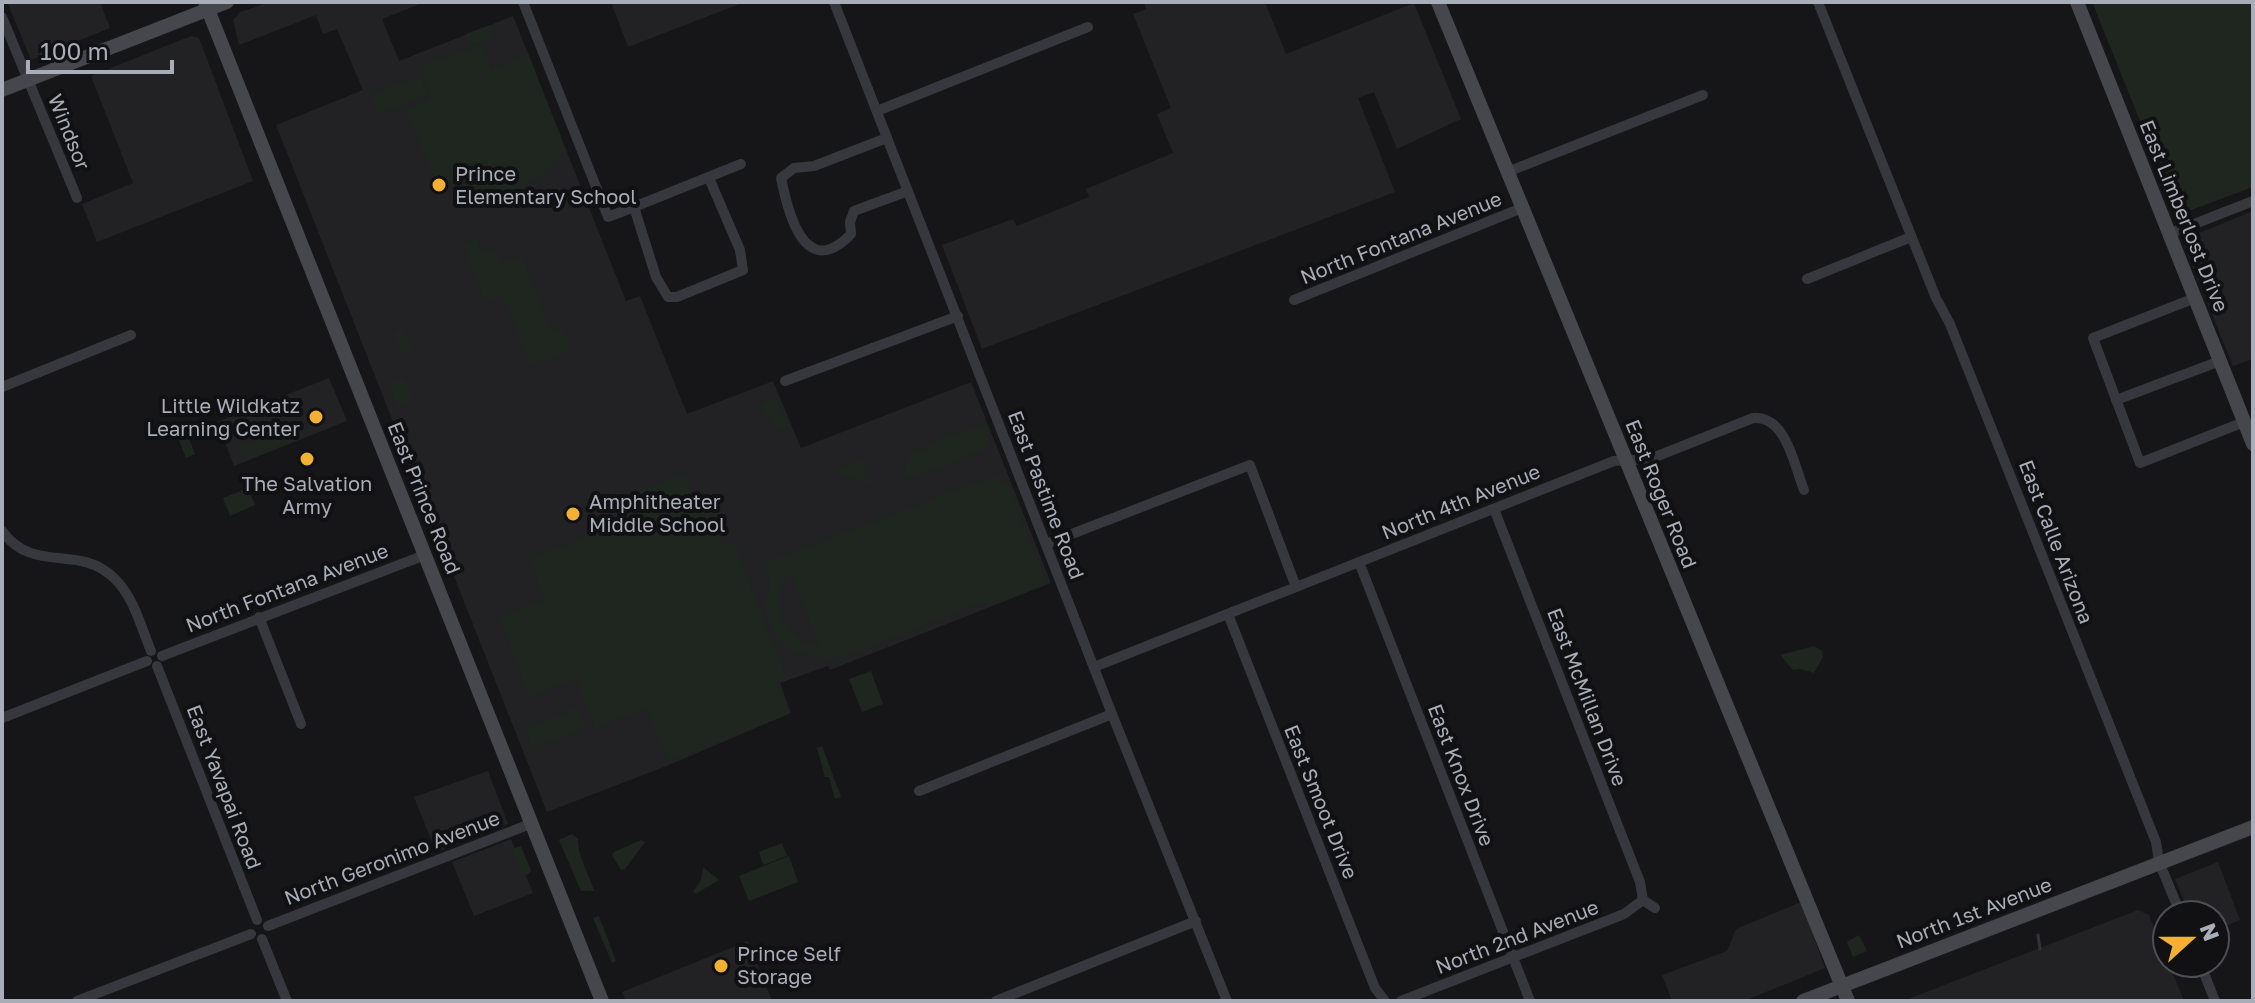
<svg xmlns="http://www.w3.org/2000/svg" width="2255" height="1003" font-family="'Golos Text',sans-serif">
<rect width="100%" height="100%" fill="#161618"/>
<!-- built -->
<g fill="#222225">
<path d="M7,2H100L110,28L31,60Z"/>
<path d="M270,2H425L382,19L399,61L513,16L626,301L640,296L687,414L773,381L801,448L971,382L1051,583L830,670L828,666L780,683L791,713L669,765L547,812L276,125L363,90L337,29L323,34L316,15L239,45L233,20L240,12Z"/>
<path d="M611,2H745L628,47Z"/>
<path d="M1144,2H1265L1286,54L1414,3L1461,119L1397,149L1374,92L1358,98L1395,192L982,349L942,245L1013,219L1017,226L1089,197L1086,189L1173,153L1157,114L1171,108L1133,14L1146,9Z"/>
<path d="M191,36L199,38L253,181L97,242L82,204L133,183L91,76Z"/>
<path d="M2253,211V359L2233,366L2182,240Z"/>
<path d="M329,378L347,421L234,466L217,422Z"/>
<path d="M488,771L508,824L436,852L414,797Z"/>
<path d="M511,839L533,893L474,916L452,862Z"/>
<path d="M2218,862L2240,920L2215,930V915H2190L2175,879Z"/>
<path d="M1801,902L1825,968L1744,1001H1672L1662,975L1727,951L1736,929Z"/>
<path d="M2138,910L2149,915L2184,1001H1903Z"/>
<path d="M748,941L772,1001H626L622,992Z"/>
</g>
<!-- green -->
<g fill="#1e261f" fill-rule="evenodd">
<path d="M2092,2H2253V187L2178,215Z"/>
<path d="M490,25L494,37L470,46L466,34Z"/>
<path d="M482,44L492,69L528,53L566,150L548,171L535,182L466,208L457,185H443L440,177L434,178L406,110L431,98L421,67Z"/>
<path d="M419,75L427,95L379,114L371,94Z"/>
<path d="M476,239L481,253L494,248L501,264L522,256L551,331L562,327L572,350L531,366L502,295L485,301L463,245Z"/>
<path d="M403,328L413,351L403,355L393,333Z"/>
<path d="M404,377L412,399L398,407L388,383Z"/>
<path d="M771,396L779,404L789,426L780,431L760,408Z"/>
<path d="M300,424L305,437L243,459L238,447Z"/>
<path d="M984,425L991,441L988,448L910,479L903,476L907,461L917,449L923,451L926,446L976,426Z"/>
<path d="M184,426L195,454L186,458L175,430Z"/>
<path d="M861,460L866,464L865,474L873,485L850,479L835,469Z"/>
<path d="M685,474L692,494L629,518L621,498Z"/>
<path d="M994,476L1008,485L1047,583L988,606L986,601L843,657C810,663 773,651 766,612C764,601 770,591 770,582C769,576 765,569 763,564ZM791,574L820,647H819C785,642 763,599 791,574Z"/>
<path d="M248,488L255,505L230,516L223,498Z"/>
<path d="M702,491L725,546L734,543L786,677L777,681L789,714L668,762L647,709L596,728L576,679L530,697L499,617L545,599L529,559Z"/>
<path d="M1814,646L1822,651L1823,657L1814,673L1801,669L1793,670L1780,655Z"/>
<path d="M871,671L883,704L862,712L849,679Z"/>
<path d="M577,707L585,728L532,749L525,729Z"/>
<path d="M822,746L841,797L835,799L829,777H825L817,748Z"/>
<path d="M572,834L578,839C578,859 589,872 594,891H581L559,840Z"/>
<path d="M641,840L645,842L625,869L621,870L612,855L614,852Z"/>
<path d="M782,843L787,856L763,865L759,852Z"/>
<path d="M521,846L531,871L527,875L522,873L512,849Z"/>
<path d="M789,856L798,882L749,901L739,876Z"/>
<path d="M703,867L719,880L696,894L693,892L701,880Z"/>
<path d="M599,916L616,961L612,963L593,918Z"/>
<path d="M1859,935L1867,951L1853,957L1847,942Z"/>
</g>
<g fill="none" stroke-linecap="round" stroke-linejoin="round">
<!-- stream -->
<path stroke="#2c353c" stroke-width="3" d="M2038,935L2040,949"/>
<!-- street -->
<g stroke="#37383d" stroke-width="10">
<path d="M523,2L608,217L634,207L656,277L668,297H677L743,270L740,250L709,178"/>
<path d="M834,2L1112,714L1227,1001"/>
<path d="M1818,2L1936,298L1950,324L2156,842L2159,862L2181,915"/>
<path d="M2,17L77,198"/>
<path d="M877,111L1088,27"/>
<path d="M887,138L814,166L794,168L781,178C788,213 805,282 851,234L850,222L854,211L908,191"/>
<path d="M1507,172L1703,95"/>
<path d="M634,207L741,164"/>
<path d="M2169,234L2253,201"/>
<path d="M1807,279L1911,237"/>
<path d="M2195,298L2093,338L2140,463L2244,422"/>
<path d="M1294,300L1522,208"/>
<path d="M785,381L958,316"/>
<path d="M2,387L131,335"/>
<path d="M2116,400L2220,361"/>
<path d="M1494,509L1640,882L1643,900"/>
<path d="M2,531C34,575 78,543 114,578C134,597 141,627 151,651"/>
<path d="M1046,544L1250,465L1296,587"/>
<path d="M1359,562L1530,1001"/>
<path d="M1228,614L1375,988L1385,1001"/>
<path d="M259,617L301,724"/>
<path d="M162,656L425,555"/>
<path d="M157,666L257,920"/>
<path d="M1094,667L1614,461L1650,459L1753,418C1786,415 1794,465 1804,490"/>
<path d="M2,718L147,661"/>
<path d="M919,791L1112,714"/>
<path d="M1643,900L1655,908"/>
<path d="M268,926L530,824"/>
<path d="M262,939L287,1001"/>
<path d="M2200,963L2215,1001"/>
<path d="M77,1001L251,934"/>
<path d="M996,1001L1196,921"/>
<path d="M1401,1001L1624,914L1643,900"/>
</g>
<!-- secondary -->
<g stroke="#45474d" stroke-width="14">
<path d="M205,2L602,1001"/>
<path d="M1438,2L1848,1001"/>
<path d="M2077,2L2253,444"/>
<path d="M2,90L227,2"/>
<path d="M1803,1001L2253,827"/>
</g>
</g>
<!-- markers -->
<g fill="#f2b134" stroke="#111113" stroke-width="3">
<circle cx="439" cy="185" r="8"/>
<circle cx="316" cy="417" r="8"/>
<circle cx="307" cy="459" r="8"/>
<circle cx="573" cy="514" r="8"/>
<circle cx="721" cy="966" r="8"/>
</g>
<g text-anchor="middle" stroke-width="8" stroke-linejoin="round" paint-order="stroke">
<!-- street labels -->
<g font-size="20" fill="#a8adb8" stroke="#111113">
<text transform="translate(69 132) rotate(68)" y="7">Windsor</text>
<text transform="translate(2184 216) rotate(68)" y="7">East Limberlost Drive</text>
<text transform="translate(1401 238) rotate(-22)" y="7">North Fontana Avenue</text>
<text transform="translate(1661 494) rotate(68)" y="7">East Roger Road</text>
<text transform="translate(1046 495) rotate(69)" y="7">East Pastime Road</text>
<text transform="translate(424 498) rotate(68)" y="7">East Prince Road</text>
<text transform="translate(1461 502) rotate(-22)" y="7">North 4th Avenue</text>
<text transform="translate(2056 542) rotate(69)" y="7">East Calle Arizona</text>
<text transform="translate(287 588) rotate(-21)" y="7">North Fontana Avenue</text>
<text transform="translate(1587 697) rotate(69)" y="7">East McMillan Drive</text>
<text transform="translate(1461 775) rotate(69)" y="7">East Knox Drive</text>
<text transform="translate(224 787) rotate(69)" y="7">East Yavapai Road</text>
<text transform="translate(1321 802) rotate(68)" y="7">East Smoot Drive</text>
<text transform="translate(392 858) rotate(-21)" y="7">North Geronimo Avenue</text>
<text transform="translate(1974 913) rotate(-21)" y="7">North 1st Avenue</text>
<text transform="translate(1517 937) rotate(-21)" y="7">North 2nd Avenue</text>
</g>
<!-- poi labels -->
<g font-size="20" fill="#a8adb8" stroke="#111113" text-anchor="start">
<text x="455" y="181">Prince<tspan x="455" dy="23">Elementary School</tspan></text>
<text x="300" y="413" text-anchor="end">Little Wildkatz<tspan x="300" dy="23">Learning Center</tspan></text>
<text x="307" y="491" text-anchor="middle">The Salvation<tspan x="307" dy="23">Army</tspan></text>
<text x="589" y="509">Amphitheater<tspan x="589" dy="23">Middle School</tspan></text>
<text x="737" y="961">Prince Self<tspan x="737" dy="23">Storage</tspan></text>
</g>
</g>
<!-- border -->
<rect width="2255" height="1003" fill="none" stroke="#a8adb8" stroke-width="8"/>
<!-- north arrow -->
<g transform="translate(2191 939) rotate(69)"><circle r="38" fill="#111113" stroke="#4d4f55" stroke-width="2"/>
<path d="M0-6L14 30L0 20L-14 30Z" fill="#f2b134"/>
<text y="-12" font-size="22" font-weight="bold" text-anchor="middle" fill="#a8adb8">N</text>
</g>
<!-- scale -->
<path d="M28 60v12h144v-12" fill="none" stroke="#a8adb8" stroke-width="4"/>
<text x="40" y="60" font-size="24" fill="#a8adb8" stroke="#111113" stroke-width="6" paint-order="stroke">100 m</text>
</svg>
